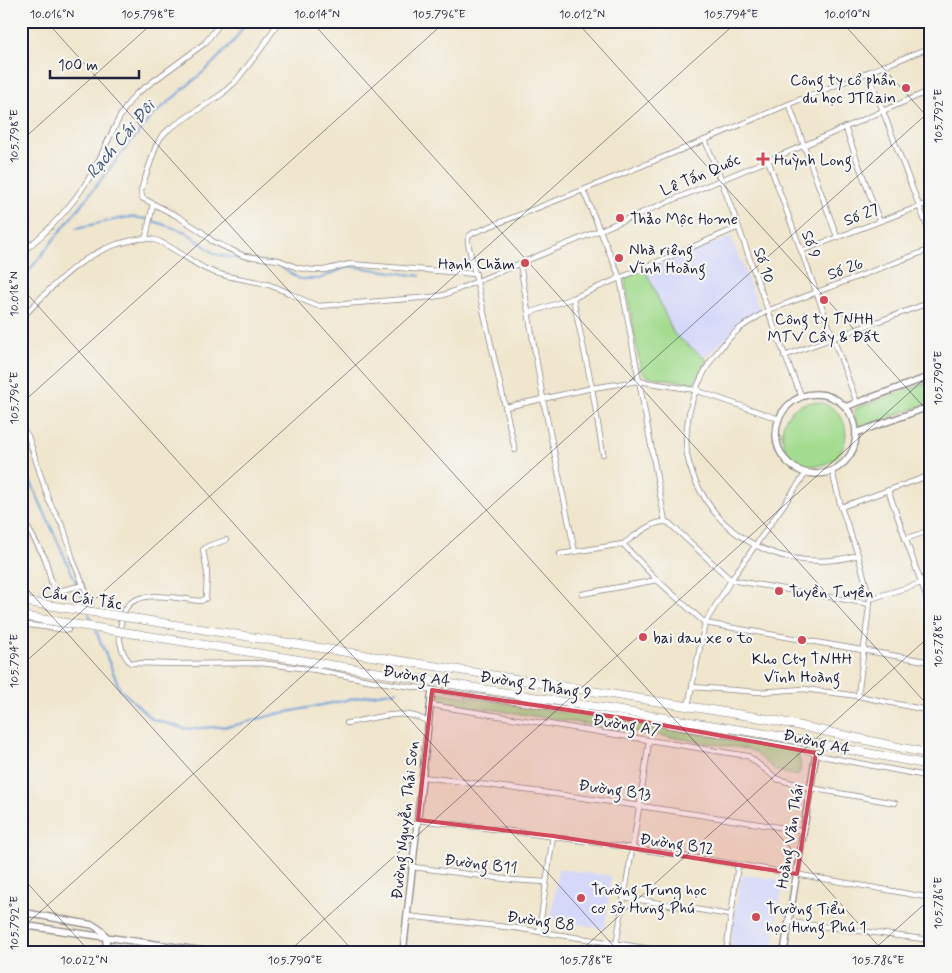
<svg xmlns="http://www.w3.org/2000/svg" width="952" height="973" font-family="Mynerve,sans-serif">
<rect width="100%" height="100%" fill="#f6f6f2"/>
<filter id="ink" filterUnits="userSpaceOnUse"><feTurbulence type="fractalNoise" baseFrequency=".02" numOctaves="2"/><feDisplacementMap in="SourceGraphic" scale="10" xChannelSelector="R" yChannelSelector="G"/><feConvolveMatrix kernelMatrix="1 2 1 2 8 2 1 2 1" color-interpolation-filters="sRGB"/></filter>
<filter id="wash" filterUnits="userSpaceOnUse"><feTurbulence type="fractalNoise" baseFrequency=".0096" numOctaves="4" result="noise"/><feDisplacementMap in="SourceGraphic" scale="20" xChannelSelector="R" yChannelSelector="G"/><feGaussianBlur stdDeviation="1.12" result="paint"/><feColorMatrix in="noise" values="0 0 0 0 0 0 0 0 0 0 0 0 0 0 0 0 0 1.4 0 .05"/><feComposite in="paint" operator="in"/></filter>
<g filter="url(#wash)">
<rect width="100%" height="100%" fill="#f0e6ce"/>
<!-- built -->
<g fill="#d5d8f9">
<path d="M731,237L760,310L746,319L705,358L674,334L645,269Z"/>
<path d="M558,869L611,876L605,929L551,919Z"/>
<path d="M744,875L779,880L783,884L772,952L730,951L740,880Z"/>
</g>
<!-- green -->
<g fill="#a3dc8f" stroke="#627f65">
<path d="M645,269L674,334L707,360L694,383L646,376L641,371L625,281L627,276Z"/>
<path d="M931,381V402L864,427L857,424L854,413L856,408Z"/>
<circle cx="814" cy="434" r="32"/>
<path d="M437,692L766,744L796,750C800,758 803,769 797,776L776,771L753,751L747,749L437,701L434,696Z"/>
</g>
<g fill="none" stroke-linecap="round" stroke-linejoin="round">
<!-- stream -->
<g stroke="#6d9ed7" stroke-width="2">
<path d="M76,228L129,217L146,219L186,232L215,254L243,260L277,264L299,279H319L349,266L420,276"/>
<path d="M21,281L150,118L209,67L234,41L247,21"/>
<path d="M21,459C42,509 66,558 87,608"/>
<path d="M89,614L93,624"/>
<path d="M96,631L120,689L152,719L186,729L232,726L273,715L366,696L397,691"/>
</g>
</g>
</g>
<g filter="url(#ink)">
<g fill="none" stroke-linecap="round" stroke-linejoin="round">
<!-- minor casing -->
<g stroke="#898484" stroke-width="6">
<g id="minor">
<path d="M279,21L261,49L236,81L222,94L169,129L161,137L156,146L141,190L142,198L177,216L202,232L212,241L244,256L279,260L298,268L312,270H324L350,264L476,274"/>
<path d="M868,72L931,237"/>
<path d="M789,104L837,237"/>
<path d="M845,127L879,220"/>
<path d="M705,140C741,224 765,313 802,397"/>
<path d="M768,160L857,403"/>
<path d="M583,190L620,278L665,521"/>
<path d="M146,237L153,204"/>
<path d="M801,251L931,202"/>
<path d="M21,253C49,231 73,205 91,175C106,149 117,114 136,94L205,43L222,21"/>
<path d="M520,264L543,399L575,552"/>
<path d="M573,298L592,388L603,454"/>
<path d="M529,313L573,298L739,227"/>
<path d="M21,319C51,287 84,250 129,241C138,239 146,237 155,240C174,246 189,262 208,270C226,278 247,279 266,284C285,289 301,301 319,306L432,297L444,295L805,145L931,90"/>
<path d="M784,356L931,302"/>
<path d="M506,407L592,388L638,381L695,390L779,419"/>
<path d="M21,427L28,436L49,501L64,529L73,560L91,604"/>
<path d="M515,450L468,243V237L473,233L583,190L705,140L789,104L931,47"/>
<path d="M832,471L841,507L858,555L870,599L858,696"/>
<path d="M888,490L931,610"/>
<path d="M841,507L931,475"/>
<path d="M21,516L45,558L54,592L84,585"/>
<path d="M905,539L931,530"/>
<path d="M226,540L208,546L203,550L207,572L206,598L201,601C180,599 139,588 126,608C122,614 121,623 120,631C118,641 123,656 131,663L175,664L261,663L316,670L373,681L623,718L794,747L827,757L931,777"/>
<path d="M560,554L623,544"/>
<path d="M858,555C797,573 730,547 700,490C694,479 689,466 687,454C682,408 703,360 739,329C748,322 758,317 767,311L931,249"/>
<path d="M582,594L657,580"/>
<path d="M870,599L931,580"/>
<path d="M870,604L731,580L669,523C656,517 634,537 623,544L657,580L705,623L931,662"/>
<path d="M21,624L68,630"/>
<path d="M693,687L759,692L804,689L858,696L931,711"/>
<path d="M431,705L748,756L777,779L810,788L895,803"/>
<path d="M688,706L705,623L731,580L806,473"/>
<path d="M347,723C372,719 408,706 429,723"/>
<path d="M423,777C550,792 677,811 804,831"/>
<path d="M418,820C590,839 761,867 931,898"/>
<path d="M413,867L513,880L546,882"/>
<path d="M623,897L730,915"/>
<path d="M407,916L515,928L671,952"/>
<path d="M789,922L931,940"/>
<path d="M539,932L553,836"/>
<path d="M615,952C626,881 640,811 649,740"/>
<path d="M726,952L738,865"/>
</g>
</g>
<!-- tertiary casing -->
<g stroke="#898484" stroke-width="8">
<g id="tertiary">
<circle cx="816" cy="434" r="40"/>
<path d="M845,407L931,376"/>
<path d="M856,433L931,406"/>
<path d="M21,912L93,925C107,933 107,936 106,952"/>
<path d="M21,925L211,952"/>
<path d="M403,952L432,690"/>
<path d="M784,952L816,753"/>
</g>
</g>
<!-- trunk casing -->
<g stroke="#898484" stroke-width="9">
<g id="trunk">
<path d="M138,619L768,719L931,754"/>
<path d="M136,634L766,734L931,765"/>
</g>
</g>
<!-- minor -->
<use href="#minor" stroke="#fff" stroke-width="4.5"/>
<!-- tertiary -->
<use href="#tertiary" stroke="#fff" stroke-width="5.5"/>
<!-- trunk -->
<use href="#trunk" stroke="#fff" stroke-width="8"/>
<!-- trunk-bridge casing -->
<g stroke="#898484" stroke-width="9" stroke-linecap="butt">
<g id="trunk-bridge">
<path d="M21,601L138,619"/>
<path d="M21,616L136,634"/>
</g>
</g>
<!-- trunk-bridge -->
<use href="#trunk-bridge" stroke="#fff" stroke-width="8"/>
</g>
</g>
<!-- marked area -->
<path fill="#d1495b" fill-opacity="0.2" stroke="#d1495b" stroke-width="4" stroke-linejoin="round" d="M432,690L623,718L816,753L797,874L553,836L418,820Z"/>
<!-- ticks -->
<path fill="none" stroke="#22223b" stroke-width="1" stroke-opacity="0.45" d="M46,21L884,952M311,21L931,709M576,21L931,415M841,21L931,121M21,141L155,21M21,287L619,952M21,404L446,21M21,582L354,952M21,666L738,21M21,876L90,952M21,929L931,110M288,952L931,373M579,952L931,635M871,952L931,898"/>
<!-- markers -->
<g fill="#d1495b" stroke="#f6f6f2" stroke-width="2">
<circle cx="906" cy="88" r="5"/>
<path d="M760.5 151.5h5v5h5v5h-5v5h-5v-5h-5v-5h5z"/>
<circle cx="620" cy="218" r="5"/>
<circle cx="619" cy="258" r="5"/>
<circle cx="525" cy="263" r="5"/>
<circle cx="824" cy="300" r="5"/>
<circle cx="779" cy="591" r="5"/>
<circle cx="643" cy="637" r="5"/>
<circle cx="802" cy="640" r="5"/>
<circle cx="581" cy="898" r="5"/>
<circle cx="756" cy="917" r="5"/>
</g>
<g text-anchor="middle" stroke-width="4.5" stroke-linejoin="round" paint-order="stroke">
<!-- poi labels -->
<g font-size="16" fill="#22223b" stroke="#f6f6f2" text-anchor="start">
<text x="896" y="85" text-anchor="end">Công ty cổ phần<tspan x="896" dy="18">du học JTRain</tspan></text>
<text x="774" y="165">Huỳnh Long</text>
<text x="630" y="224">Thảo Mộc Home</text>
<text x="629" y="255">Nhà riêng<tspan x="629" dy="18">Vĩnh Hoàng</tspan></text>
<text x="515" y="269" text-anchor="end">Hạnh Chăm</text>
<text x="824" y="324" text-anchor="middle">Công ty TNHH<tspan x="824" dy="18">MTV Cây &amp; Đất</tspan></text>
<text x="789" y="597">Tuyền Tuyền</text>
<text x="653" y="643">bai dau xe o to</text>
<text x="802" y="664" text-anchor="middle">Kho Cty TNHH<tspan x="802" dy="18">Vĩnh Hoàng</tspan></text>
<text x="591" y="895">Trường Trung học<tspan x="591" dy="18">cơ sở Hưng Phú</tspan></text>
<text x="766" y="914">Trường Tiểu<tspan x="766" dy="18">học Hưng Phú 1</tspan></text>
</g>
<!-- street labels -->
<g font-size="16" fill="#22223b" stroke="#f6f6f2">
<text transform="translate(700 174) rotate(-23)" y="6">Lê Tấn Quốc</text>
<text transform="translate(861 214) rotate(-21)" y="6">Số 27</text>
<text transform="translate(812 244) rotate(70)" y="6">Số 9</text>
<text transform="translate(765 265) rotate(71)" y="6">Số 10</text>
<text transform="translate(845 268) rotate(-20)" y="6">Số 26</text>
<text transform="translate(82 597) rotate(9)" y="6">Cầu Cái Tắc</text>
<text transform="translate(417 675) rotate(9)" y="6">Đường A4</text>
<text transform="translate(536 684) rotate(9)" y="6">Đường 2 Tháng 9</text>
<text transform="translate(627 724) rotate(9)" y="6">Đường A7</text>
<text transform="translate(817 741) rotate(13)" y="6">Đường A4</text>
<text transform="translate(615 789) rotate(8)" y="6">Đường B13</text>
<text transform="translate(404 820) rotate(-84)" y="6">Đường Nguyễn Thái Sơn</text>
<text transform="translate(789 836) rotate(-81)" y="6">Hoàng Văn Thái</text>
<text transform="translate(677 843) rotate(8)" y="6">Đường B12</text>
<text transform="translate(481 863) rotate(7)" y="6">Đường B11</text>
<text transform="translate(541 920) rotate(8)" y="6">Đường B8</text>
</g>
<!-- water labels -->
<g font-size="18" font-style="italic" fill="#405479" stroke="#f6f6f2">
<text transform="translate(120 139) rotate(-50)" y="6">Rạch Cái Đôi</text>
</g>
</g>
<!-- margin -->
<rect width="952" height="973" fill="none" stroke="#f6f6f2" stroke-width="55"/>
<!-- scale -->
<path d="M50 70v8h89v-8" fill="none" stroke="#22223b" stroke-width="2.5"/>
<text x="58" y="70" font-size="15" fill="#22223b" stroke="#f6f6f2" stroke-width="4" paint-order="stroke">100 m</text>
<rect x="28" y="28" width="896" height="918" fill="none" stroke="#22223b" stroke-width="2"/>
<g font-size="12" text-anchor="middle" fill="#22223b">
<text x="52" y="18">10.016°N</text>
<text x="148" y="18">105.798°E</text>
<text x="317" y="18">10.014°N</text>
<text x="439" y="18">105.796°E</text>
<text x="582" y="18">10.012°N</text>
<text x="731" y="18">105.794°E</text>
<text x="847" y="18">10.010°N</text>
<text transform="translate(938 116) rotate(-90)" y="4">105.792°E</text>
<text transform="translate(14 136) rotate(-90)" y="4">105.798°E</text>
<text transform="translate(14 294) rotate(-90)" y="4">10.018°N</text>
<text transform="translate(938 378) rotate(-90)" y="4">105.790°E</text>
<text transform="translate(14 398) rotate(-90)" y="4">105.796°E</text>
<text transform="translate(938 641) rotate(-90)" y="4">105.788°E</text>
<text transform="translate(14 661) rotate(-90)" y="4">105.794°E</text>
<text transform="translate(938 903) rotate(-90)" y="4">105.786°E</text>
<text transform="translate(14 923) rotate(-90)" y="4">105.792°E</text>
<text x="84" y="964">10.022°N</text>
<text x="295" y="964">105.790°E</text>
<text x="586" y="964">105.788°E</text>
<text x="878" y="964">105.786°E</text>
</g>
</svg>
